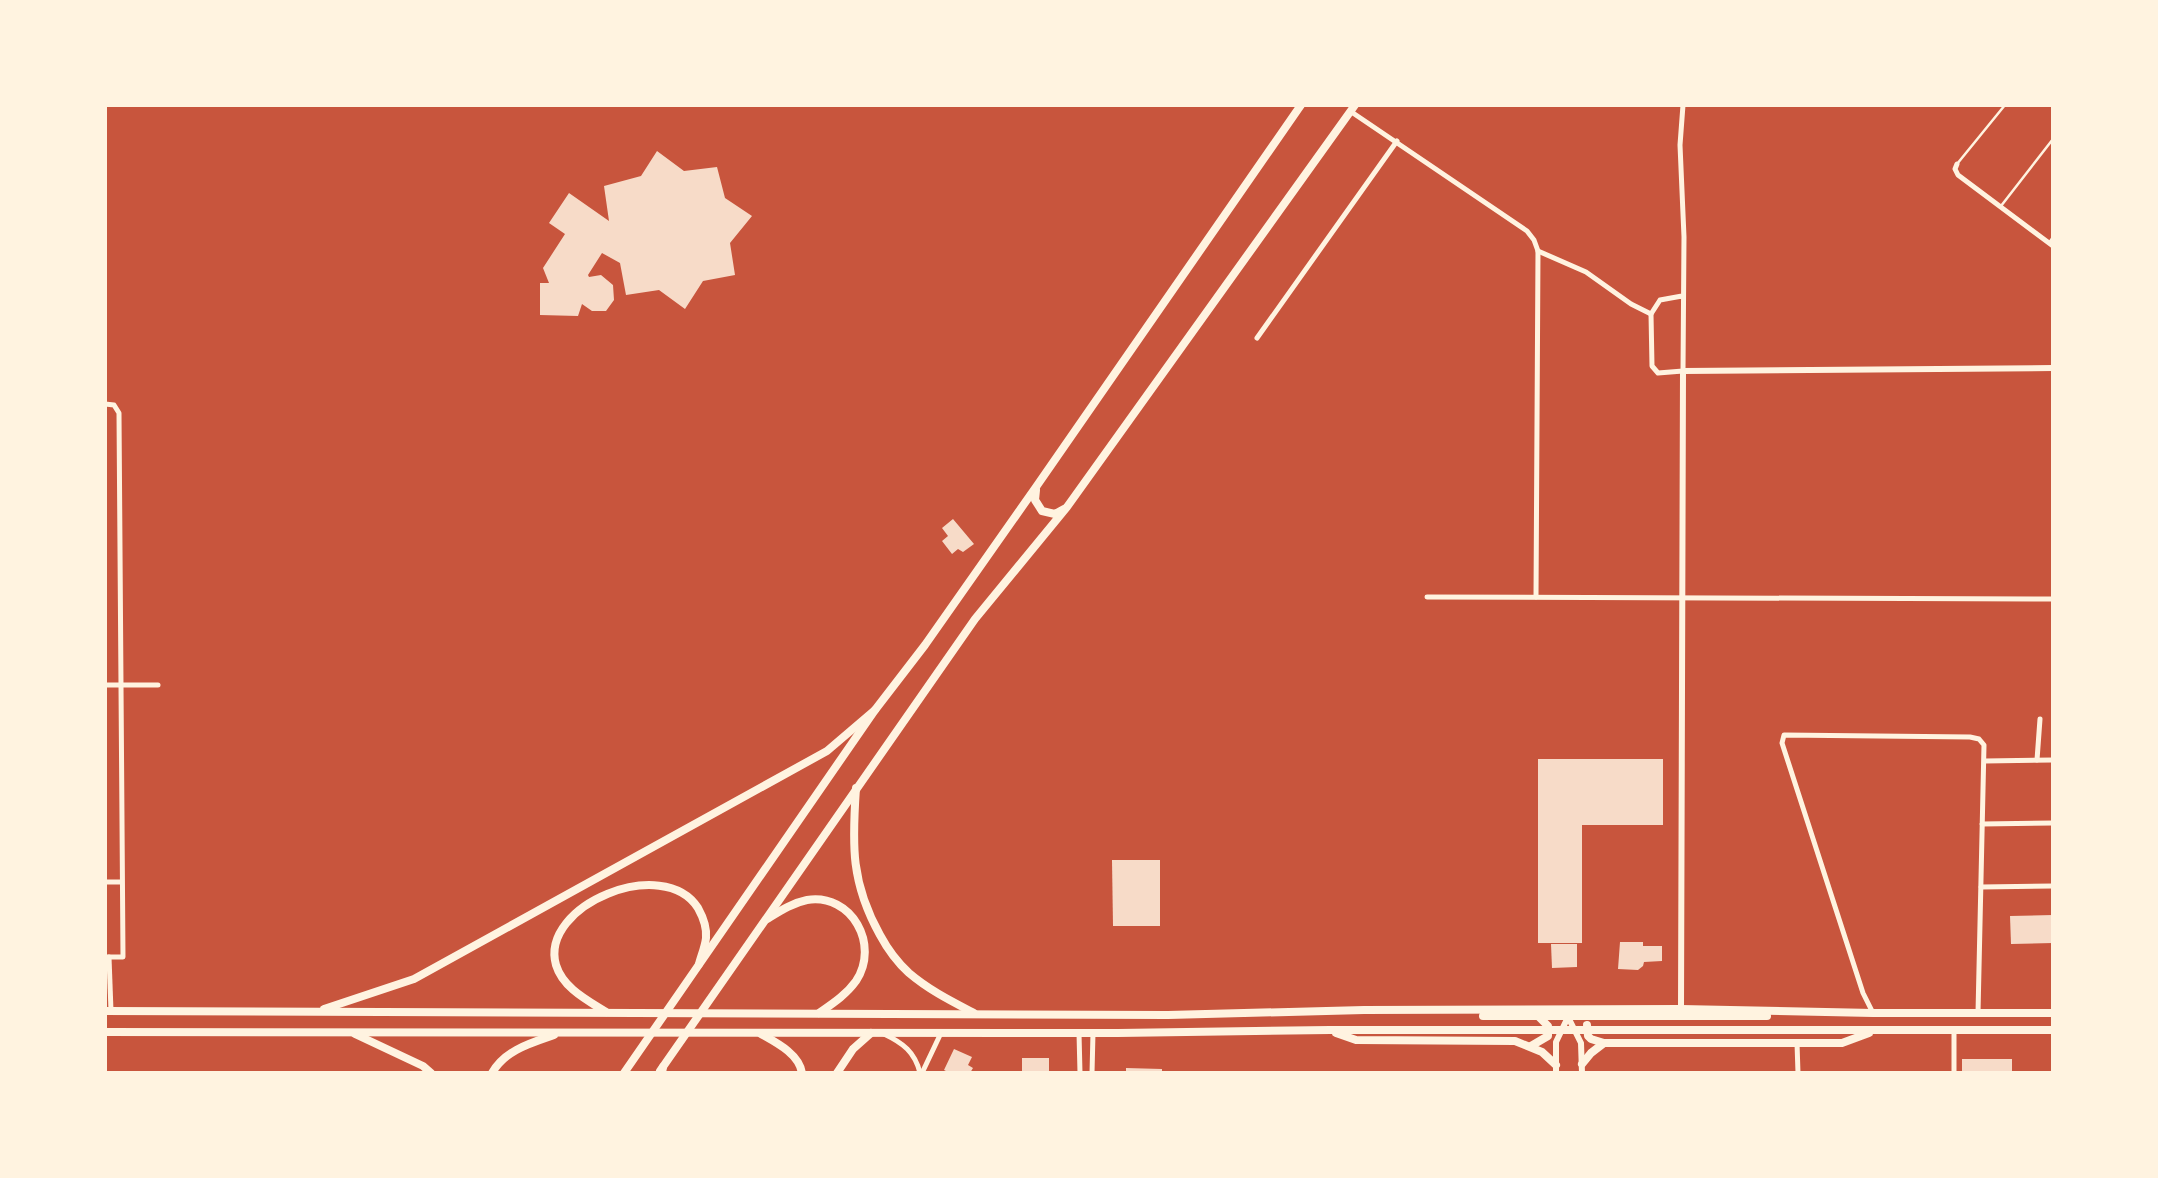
<svg xmlns="http://www.w3.org/2000/svg" width="2158" height="1178" font-family="'DM Sans',sans-serif">
<rect width="100%" height="100%" fill="#c8553d"/>
<!-- building -->
<g fill="#f7dbc8">
<path d="M657,151L684,171L717,167L725,198L752,216L730,243L735,275L703,281L685,309L659,290L626,295L620,263L602,253L588,275L589,277L601,275L613,285L614,300L606,311H592L582,304L578,316L540,315V283H549L543,268L565,234L549,223L569,193L609,221L604,186L641,176Z"/>
<path d="M953,519L974,544L963,552L958,549L952,554L942,541L948,536L942,528Z"/>
<path d="M1538,759H1663V825H1582V943H1538Z"/>
<path d="M1112,860H1160V926H1113Z"/>
<path d="M2053,915V943L2011,944L2010,916Z"/>
<path d="M1620,942H1643V946H1662V961L1644,962L1643,966L1638,970L1618,969Z"/>
<path d="M1551,944H1577V967L1552,968Z"/>
<path d="M954,1049L972,1057L968,1065L973,1068L970,1073H950L944,1070Z"/>
<rect x="1022" y="1058" width="27" height="15"/>
<rect x="1962" y="1059" width="50" height="14"/>
<path d="M1126,1068L1162,1069V1073H1126Z"/>
</g>
<g fill="none" stroke-linecap="round" stroke-linejoin="round">
<!-- service -->
<g stroke="#fff3e0" stroke-width="2.5">
<path d="M1957,164L2005,105"/>
<path d="M2001,206L2053,139"/>
<path d="M2049,243L2053,237"/>
</g>
<!-- minor -->
<g stroke="#fff3e0" stroke-width="5">
<path d="M1350,111L1527,231L1534,240L1538,251L1536,597"/>
<path d="M1957,164L1955,169L1958,175L2053,246"/>
<path d="M1538,251L1586,272L1631,304L1651,314"/>
<path d="M1682,296L1660,300L1651,314L1652,366L1658,373L1683,371L1684,237L1680,145L1683,105"/>
<path d="M1257,338L1397,141"/>
<path d="M105,404L114,405L119,413L123,957H105"/>
<path d="M1427,597L2053,599"/>
<path d="M105,685H158"/>
<path d="M2037,760L2040,719"/>
<path d="M1985,761L2053,760"/>
<path d="M1982,824L2053,823"/>
<path d="M105,882H121"/>
<path d="M1981,887L2053,886"/>
<path d="M109,957L111,1011"/>
<path d="M1873,1013L1863,993L1782,743L1784,735L1970,737L1979,739L1984,745L1978,1013"/>
<path d="M1079,1033L1080,1073"/>
<path d="M884,1034C903,1043 915,1052 920,1073"/>
<path d="M1797,1043L1798,1073"/>
<path d="M922,1073L941,1033"/>
<path d="M1092,1073L1093,1033"/>
<path d="M1954,1073V1030"/>
</g>
<!-- tertiary -->
<g stroke="#fff3e0" stroke-width="6">
<path d="M1681,1009L1683,371L2053,368"/>
<path d="M1568,1017L1581,1043L1582,1073"/>
<path d="M1556,1073V1042L1568,1017"/>
</g>
<!-- primary -->
<g stroke="#fff3e0" stroke-width="8">
<path d="M1036,490L1035,500L1042,511L1055,514L1064,509"/>
<path d="M660,1071L975,619L1067,507L1355,105"/>
<path d="M624,1073L875,710L925,645L1036,487L1301,105"/>
</g>
<!-- trunk -->
<g stroke="#fff3e0" stroke-width="8">
<path d="M856,788C852,846 851,883 880,935C887,948 898,963 909,973C929,990 951,1001 974,1013"/>
<path d="M767,919C780,911 792,903 807,900C852,893 880,945 856,981C846,995 832,1004 819,1013"/>
<path d="M324,1009L414,979L827,751L875,710"/>
<path d="M105,1011L1168,1015L1364,1010L1681,1009L1873,1013H2053"/>
<path d="M606,1012C587,1000 563,988 556,965C539,905 664,854 698,908C703,917 707,927 706,938C705,947 701,956 699,964"/>
<path d="M1483,1016H1767"/>
<path d="M1587,1025L1588,1036L1591,1039L1604,1043"/>
<path d="M105,1032L1118,1033L1330,1030H2053"/>
<path d="M1336,1033L1356,1040L1515,1041L1542,1052L1556,1065"/>
<path d="M355,1034L423,1066L431,1073"/>
<path d="M761,1034C777,1043 799,1054 802,1073"/>
<path d="M1531,1046L1548,1036V1026L1538,1016"/>
<path d="M1582,1064L1591,1053L1604,1043H1842L1869,1033"/>
<path d="M492,1073C505,1050 531,1043 554,1035"/>
<path d="M662,1073L663,1067"/>
<path d="M837,1073L853,1049L871,1033"/>
</g>
</g>
<!-- border -->
<rect width="2158" height="1178" fill="none" stroke="#fff3e0" stroke-width="214"/>
</svg>
